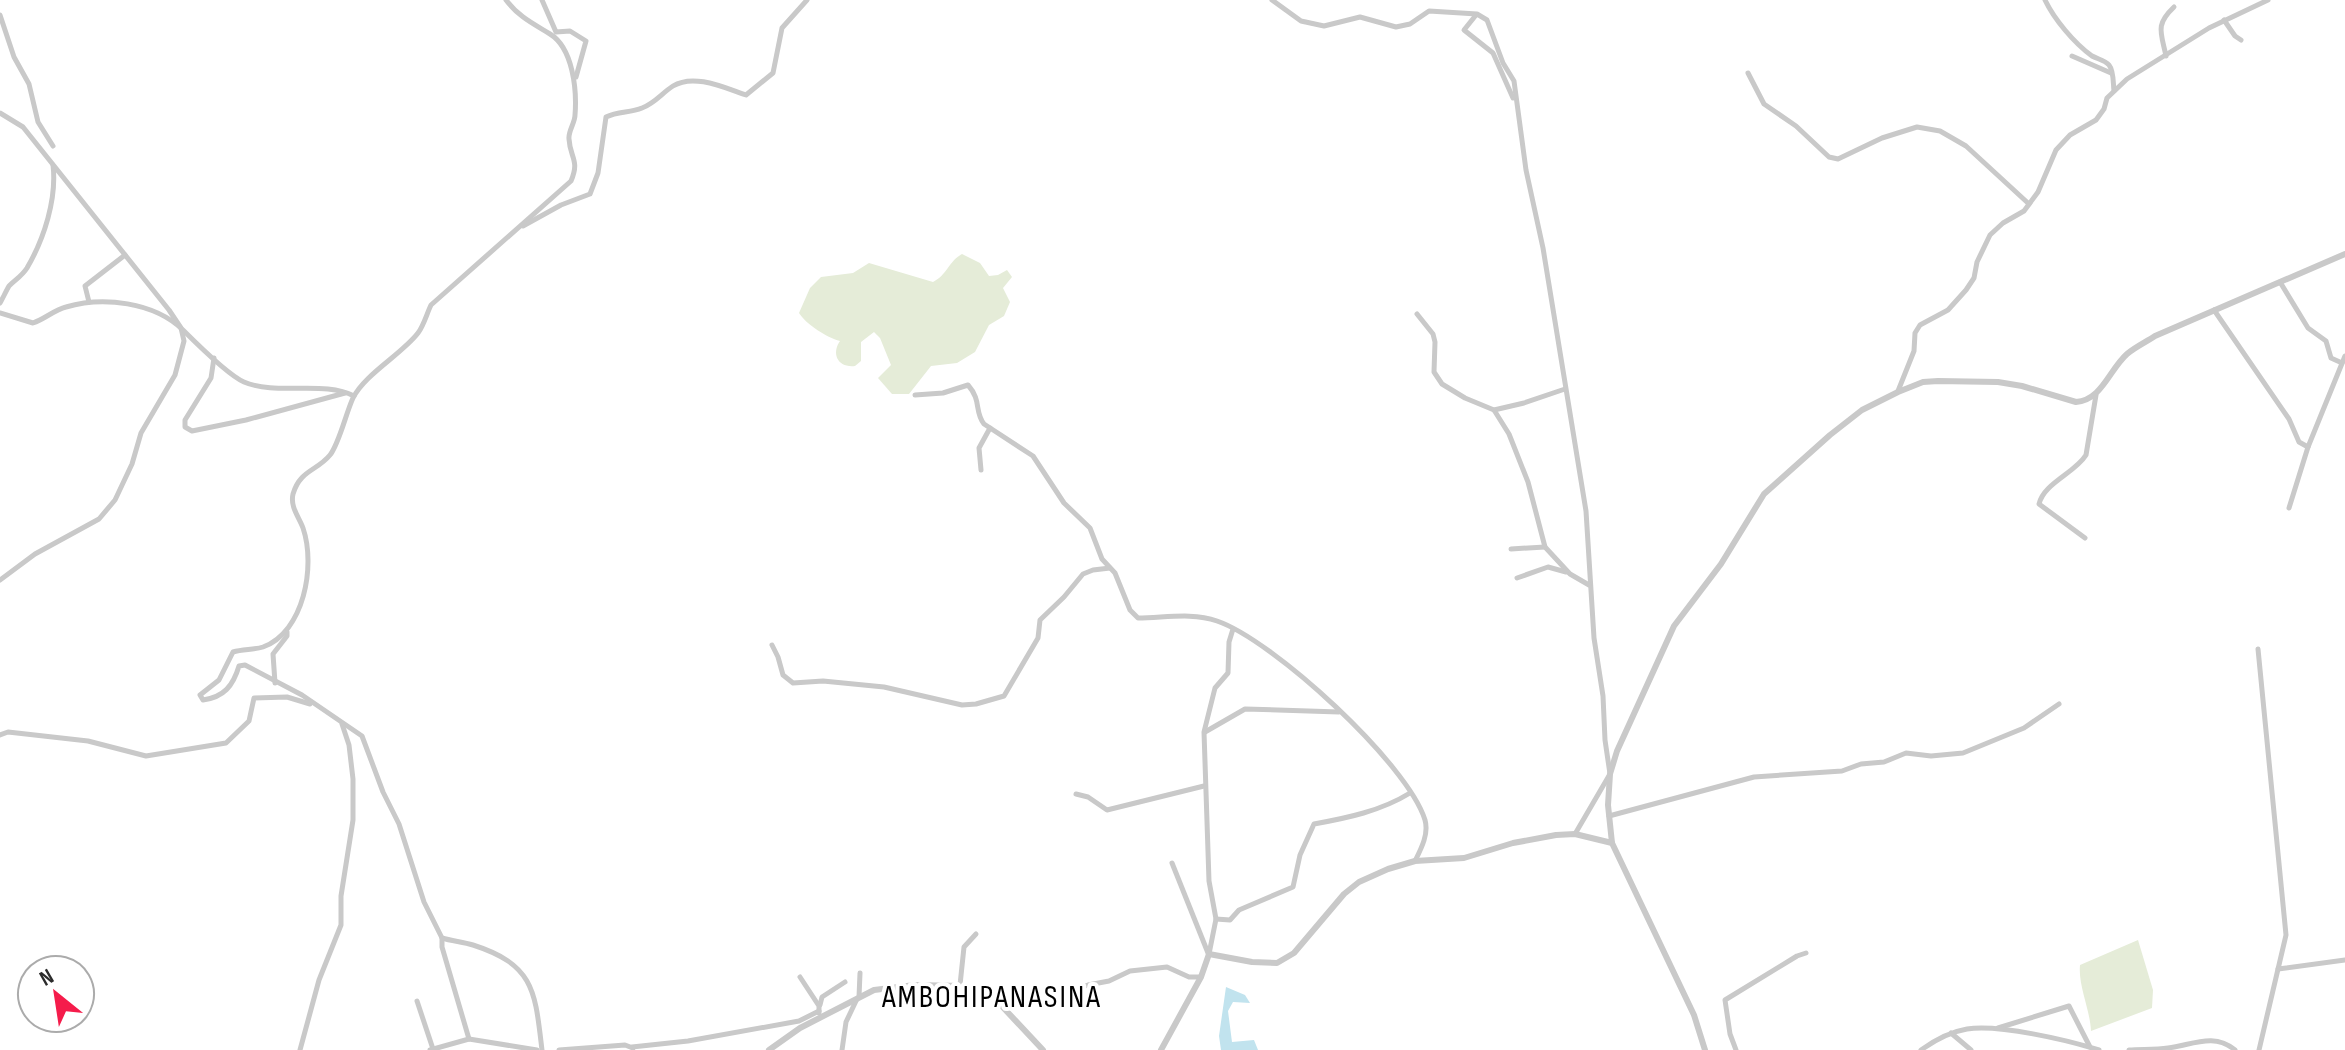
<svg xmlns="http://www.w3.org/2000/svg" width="2345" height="1050" font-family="'Sofia Sans Condensed',sans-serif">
<rect width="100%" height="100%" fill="#fff"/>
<!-- green -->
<g fill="#e5ecd8">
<path d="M962,254L980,263L989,276L998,275L1007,270L1012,277L1003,288L1010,302L1004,316L989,325L975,352L957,363L931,366L909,394H892L878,378L891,365L880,338L874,332L861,342V361L855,366C838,368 831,354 840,341C826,337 807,325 799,313L810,288L821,277L853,273L869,263L933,282C947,275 949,261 962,254Z"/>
<path d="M2138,940L2153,990L2152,1008L2091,1031C2090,1009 2078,986 2080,965Z"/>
</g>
<!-- water -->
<path fill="#c1e3ee" d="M1226,987L1245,995L1250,1003L1233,1002L1228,1011L1232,1042L1254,1040L1258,1050H1221L1219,1036Z"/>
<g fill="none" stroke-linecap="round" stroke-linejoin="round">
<!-- minor -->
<g stroke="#c9c9c9" stroke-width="5">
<path d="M506,0C519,17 532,23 550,34C573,48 577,90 575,115C575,123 568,131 569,139C570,158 580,160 571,181L431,305C427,313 424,325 418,333C402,354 365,374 353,398C346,413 339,444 330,455C317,471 300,470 293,494C290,507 299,517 303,528C316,566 304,632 263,647C254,650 243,649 233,652L219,680L200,695L203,700C224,697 233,686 239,666L245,665L302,695L362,736L383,792L399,824L424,902L442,938C452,941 463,942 473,945C535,965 535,992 542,1050"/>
<path d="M542,0L556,32L570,31L586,41L576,77"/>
<path d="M1272,0L1301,21L1324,26L1360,17L1396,27L1410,24L1429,11L1477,14L1487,20L1503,63L1514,81L1526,170L1543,248L1586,511L1594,638L1603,696L1605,740L1610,774L1575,834"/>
<path d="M2045,0C2054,19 2074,43 2092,56C2097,59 2105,60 2109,65C2114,71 2113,83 2114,91"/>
<path d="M0,15L14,57L29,84L38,122L53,146"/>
<path d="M1476,15L1464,30L1493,53L1513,98"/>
<path d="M2224,20L2235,36L2241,40"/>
<path d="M2072,56L2111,73"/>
<path d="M2166,56C2161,32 2155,25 2174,7"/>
<path d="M1748,73L1764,104L1796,126L1829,157L1838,159L1882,138L1917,127L1940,131L1966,146L2029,204"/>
<path d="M0,113L23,127L169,310L181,328L184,341L175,375L141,433L132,464L115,500L99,519L35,554L0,580"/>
<path d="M523,226L561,205L590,194L598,173L606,117C618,111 630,113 642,108C655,103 662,93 673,86C694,73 725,88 746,95L773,73L782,28L807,0"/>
<path d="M2280,282L2308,328L2326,341L2331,358L2342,363"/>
<path d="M89,302L85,286L125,255"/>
<path d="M0,303C3,298 6,291 9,286C15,280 22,276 27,268C44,239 57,199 53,165"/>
<path d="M2214,310L2289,419L2299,442L2308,447"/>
<path d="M0,313L33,323C45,319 54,310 66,307C103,296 154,302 183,330C195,342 230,376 244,382C277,396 324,380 354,396"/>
<path d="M1417,314L1433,334L1435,342L1434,372L1442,384L1465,398L1494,410L1509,434L1528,482L1545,547L1570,574L1589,585"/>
<path d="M214,358L211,378L185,420V427L192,431L246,420L345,393"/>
<path d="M1898,391L1914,351L1915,333L1920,325L1948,310L1966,290L1974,278L1977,262L1990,235L2003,223L2024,211L2038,192L2056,150L2070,135L2096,120L2104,109L2107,98L2127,79L2209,28L2268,0"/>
<path d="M915,395L943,393L968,385C982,401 974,411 984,424L1033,456L1064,503L1090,528L1102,559L1115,573L1130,610L1138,618C1164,618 1192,612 1217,621C1273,640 1408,764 1425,820C1429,834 1421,849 1415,861"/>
<path d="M1494,410L1524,403L1565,389"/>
<path d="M981,470L979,448L990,428"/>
<path d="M2289,508L2308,447L2345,356"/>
<path d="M2085,538L2039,504C2044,483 2075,473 2086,455L2096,395"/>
<path d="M1511,549L1545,547"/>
<path d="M1517,578L1548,567L1566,572"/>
<path d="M772,645L778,657L783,675L793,683L823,681L884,687L962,705L976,704L1004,696L1038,638L1040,620L1064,597L1083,574L1093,570L1110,568"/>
<path d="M2258,649L2286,935L2259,1050"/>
<path d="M275,683L273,654L287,636V632"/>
<path d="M1205,732L1245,709L1339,712"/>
<path d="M0,735L8,732L88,741L146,756L226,743L249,721L254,698L287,697L310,704"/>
<path d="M1076,794L1088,797L1107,810L1204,786"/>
<path d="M1609,816L1754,777L1842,771L1861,764L1884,762L1906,753L1931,756L1963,753L2024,728L2059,704"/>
<path d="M1172,863L1208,953"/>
<path d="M1216,919L1230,920L1239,910L1293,887L1300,855L1314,824C1347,818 1381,811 1410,793"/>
<path d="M442,938V947L469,1039"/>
<path d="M1209,954L1216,919L1209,881L1204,732L1215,688L1228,673L1229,642L1233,629"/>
<path d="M2278,969L2345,960"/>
<path d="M800,977L819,1006V1013"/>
<path d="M960,985L964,947L976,934"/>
<path d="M859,997L860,973"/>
<path d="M994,999L1004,994L1045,1001L1088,985L1109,981L1130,971L1167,967L1189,977H1201"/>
<path d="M417,1001L433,1049"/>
<path d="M820,1005L822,997L845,982"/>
<path d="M1998,1028L2069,1006L2090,1047"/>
<path d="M1951,1033L1971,1050"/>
<path d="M632,1047L688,1041L799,1021L819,1011"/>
<path d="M300,1050L319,980L341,925V896L353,820V779L349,745L342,724"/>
<path d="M430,1050L469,1039L537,1050"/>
<path d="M559,1050L625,1045L633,1048"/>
<path d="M842,1050L846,1022L856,1001"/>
<path d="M1736,1050L1730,1034L1725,1000L1797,956L1806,953"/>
<path d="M1921,1050C1935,1040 1949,1032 1967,1029C1999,1024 2067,1040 2099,1050"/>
<path d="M2129,1050C2141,1049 2155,1050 2168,1048C2192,1045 2214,1032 2235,1050"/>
</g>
<!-- tertiary -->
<g stroke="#c9c9c9" stroke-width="6">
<path d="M769,1050L800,1028L874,990L915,985L964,986L983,992L998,1002L1043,1050"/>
<path d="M1161,1050L1201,977L1209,954L1252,962L1277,963L1294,953L1344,894L1359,882L1388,869L1415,861L1464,858L1513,843L1556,835L1575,834L1612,843"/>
<path d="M1705,1050L1694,1015L1612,843L1608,805L1610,774L1617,751L1674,626L1721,564L1764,494L1830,435L1862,410L1898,392L1923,382L1938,381L1998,382L2022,386L2076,402C2102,400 2109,370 2127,354C2135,347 2146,342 2155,336L2345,254"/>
</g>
</g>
<g text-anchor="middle" stroke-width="8" stroke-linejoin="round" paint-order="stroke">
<!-- quarter labels -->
<g font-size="32" letter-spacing="2" fill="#000" stroke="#fff">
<text x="992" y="1007">AMBOHIPANASINA</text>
</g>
</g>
<!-- north arrow -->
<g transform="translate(56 994) rotate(330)"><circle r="38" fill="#ffffff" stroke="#ababab" stroke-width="2"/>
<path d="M0-6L14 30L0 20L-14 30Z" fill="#f51c4b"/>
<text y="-12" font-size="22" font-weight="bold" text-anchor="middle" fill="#2c2c2c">N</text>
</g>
</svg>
